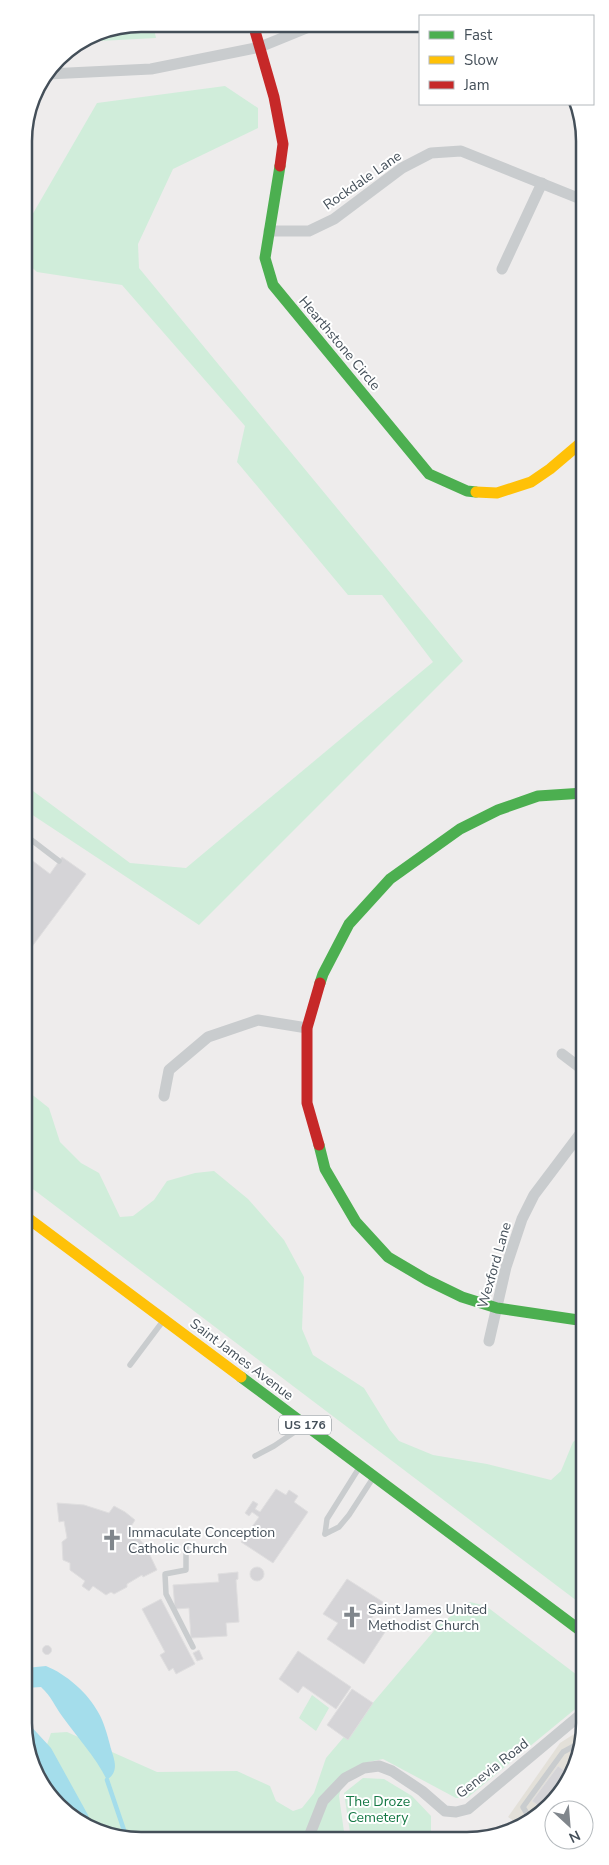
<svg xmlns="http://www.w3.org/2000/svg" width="609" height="1865" font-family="'Nunito Sans',sans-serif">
<rect width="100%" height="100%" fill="#eeecec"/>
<!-- commercial -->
<path fill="#e3e0d9" d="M585,1727L576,1769L556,1801L517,1823L508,1817L560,1743Z"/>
<!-- green -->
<g fill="#d0edda">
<path d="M141,24H153L156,38L81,42L97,33Z"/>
<path d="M225,86L258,108V128L173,169L138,244L139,268L463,661L199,925L25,810V785L130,863L186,868L433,662L382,595H348L237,462L245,426L122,285L37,272L24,260V229L97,103Z"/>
<path d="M25,1089L49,1108L60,1142L81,1163L99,1173L120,1217L133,1216L154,1200L167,1181L195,1173L214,1171L248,1199L284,1240L304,1277L302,1329L313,1355L364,1388L390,1430L399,1441L433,1455L487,1464L551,1480L561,1471L573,1442L585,1432V1607L25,1183Z"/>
<path d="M470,1602L486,1606L585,1681V1701L467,1798H456L383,1759L368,1762L345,1774L339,1796L345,1839H118L70,1813L45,1750L51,1733L67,1732L157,1772L237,1771L270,1786L276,1801L293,1811L302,1808L314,1793L326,1758L439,1625Z"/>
<path d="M312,1695L329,1708L316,1731L299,1718Z"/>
<path d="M363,1778L384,1779L412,1796L431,1816V1839H351L344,1793Z"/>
</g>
<!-- water -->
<g fill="#a4ddeb">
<path d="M46,1666C66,1674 88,1693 98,1712C104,1722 107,1734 110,1745C113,1758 121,1770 107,1780C95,1756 77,1737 62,1716C54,1705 52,1697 41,1687L26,1688V1668Z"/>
<path d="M26,1721L51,1748L56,1757L88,1815L90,1820L87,1822L61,1808L41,1765L26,1745Z"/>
</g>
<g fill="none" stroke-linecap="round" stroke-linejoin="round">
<!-- stream -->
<path stroke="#a4ddeb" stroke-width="4.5" d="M107,1780L127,1839"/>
</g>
<!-- building -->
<g fill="#d5d4d7" stroke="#dfdedf">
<path d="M25,855L50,874L62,857L86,874L25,956Z"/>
<path d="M276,1489L286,1495L289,1490L298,1496L294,1502L308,1512L273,1563L241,1542L259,1517L252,1512L249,1516L245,1513L253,1501L258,1504L255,1509L260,1512Z"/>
<path d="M57,1503L84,1505L109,1513L114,1506L125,1512L135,1520L130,1528L146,1547L157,1570L143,1577L142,1575L127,1584V1587L114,1594L111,1592L106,1595L93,1586L89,1591L82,1586L85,1581L70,1570V1563L63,1560L62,1542L67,1538L64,1521L59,1522Z"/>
<circle cx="257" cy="1574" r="7"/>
<path d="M238,1572V1579L236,1580L239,1622L226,1623L227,1636L191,1638L189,1608L175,1609L173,1585L219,1582L218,1574Z"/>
<path d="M347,1579L383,1602L371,1619L387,1629L364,1664L327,1639L338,1623L323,1614Z"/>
<path d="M161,1599L195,1664L176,1674L173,1668L169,1671L160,1655L165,1652L142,1609Z"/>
<circle cx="47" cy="1650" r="4.5"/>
<path d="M199,1650L203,1659L197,1661L193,1653Z"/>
<path d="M298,1651L351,1687L336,1709L303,1686L298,1693L279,1679Z"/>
<path d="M352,1689L373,1703L348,1740L327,1725Z"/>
<path d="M558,1766L572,1776L556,1801L543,1809L532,1801Z"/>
</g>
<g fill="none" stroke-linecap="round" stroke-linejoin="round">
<!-- lane -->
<g stroke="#c9ccce" stroke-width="5.5">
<path d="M25,835L59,861"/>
<path d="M130,1365L163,1321"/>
<path d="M255,1456L274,1446L302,1427"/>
<path d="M325,1534L327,1519L359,1468"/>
<path d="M325,1534L339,1527L349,1515L373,1478"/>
<path d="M186,1547V1570L165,1574L166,1594L193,1647"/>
<path d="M581,1749L576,1745L583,1740"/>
<path d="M529,1817L523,1807L563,1752L576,1745"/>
</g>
<!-- street -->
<g stroke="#c9ccce" stroke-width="11">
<path d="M48,74L151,69L260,47L314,25"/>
<path d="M269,231H309L334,219L402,168L431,153L461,151L583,200"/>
<path d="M502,269L542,183"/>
<path d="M562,1054L583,1070L584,1074"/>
<path d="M164,1096L169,1070L208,1037L258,1020L307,1028"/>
<path d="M489,1341L506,1267L522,1219L534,1195L583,1130L584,1125"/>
<path d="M308,1839L323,1801L345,1778L364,1768L379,1766L392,1771L422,1791L445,1811L456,1812L468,1809L585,1711"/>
</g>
<!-- fast -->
<g stroke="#4caf50" stroke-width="11">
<path d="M280,166L265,258L273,285L429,474L467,491L476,492"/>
<path d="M320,983L323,974L349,924L390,879L460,829L498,810L538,796L584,793"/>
<path d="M319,1145L325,1169L356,1222L388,1257L427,1280L462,1297L497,1308L585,1321"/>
<path d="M241,1377L585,1634"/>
</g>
<!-- slow -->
<g stroke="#ffc107" stroke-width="11">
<path d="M476,492L497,493L531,482L550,469L583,441"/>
<path d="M25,1216L241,1377"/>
</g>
<!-- jam -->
<g stroke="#c62828" stroke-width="11">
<path d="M253,24L274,97L283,144L280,166"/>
<path d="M319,1145L307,1103V1028L320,983"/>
</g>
</g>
<!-- icons -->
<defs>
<g id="church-bare" transform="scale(1.725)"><path d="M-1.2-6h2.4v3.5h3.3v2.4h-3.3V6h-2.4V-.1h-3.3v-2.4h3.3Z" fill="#80868c" stroke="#fff" stroke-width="2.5" paint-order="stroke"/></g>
</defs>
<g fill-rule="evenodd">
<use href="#church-bare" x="112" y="1540"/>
<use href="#church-bare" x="352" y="1617"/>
</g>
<g text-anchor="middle" stroke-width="4" stroke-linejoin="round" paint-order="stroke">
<!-- shield labels -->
<rect fill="#fff" stroke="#7c848b" stroke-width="1" x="279" y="1415.5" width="52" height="19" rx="4"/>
<g font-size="12" font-weight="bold" fill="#444f59">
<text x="305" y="1429">US 176</text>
</g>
<!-- street labels -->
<g font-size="14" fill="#444f59" stroke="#fff">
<text transform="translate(362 180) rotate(-35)" y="5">Rockdale Lane</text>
<text transform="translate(340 343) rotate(50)" y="5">Hearthstone Circle</text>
<text transform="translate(494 1265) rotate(-74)" y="5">Wexford Lane</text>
<text transform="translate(242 1359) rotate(37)" y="5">Saint James Avenue</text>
<text transform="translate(492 1768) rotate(-38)" y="5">Genevia Road</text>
</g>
<!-- poi labels -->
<g font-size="14" fill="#444f59" stroke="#fff" text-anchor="start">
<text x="128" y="1537">Immaculate Conception<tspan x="128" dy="16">Catholic Church</tspan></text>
<text x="368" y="1614">Saint James United<tspan x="368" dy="16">Methodist Church</tspan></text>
</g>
<!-- park labels -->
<g font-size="14" fill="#167946" stroke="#fff">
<text x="378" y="1806">The Droze<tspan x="378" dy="16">Cemetery</tspan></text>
</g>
</g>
<!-- crop -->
<path d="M0 0H609V1865H0ZM141 32H467A109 109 0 0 1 576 141V1723A109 109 0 0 1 467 1832H141A109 109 0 0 1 32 1723V141A109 109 0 0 1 141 32Z" fill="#fff" fill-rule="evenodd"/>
<path fill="none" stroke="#444f59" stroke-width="2.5" d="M141 32H467A109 109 0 0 1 576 141V1723A109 109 0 0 1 467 1832H141A109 109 0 0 1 32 1723V141A109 109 0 0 1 141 32Z"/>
<!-- legend -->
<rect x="419" y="15" width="175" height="90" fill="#ffffff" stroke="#b4b9bd"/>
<rect x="429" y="31" width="25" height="8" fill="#4caf50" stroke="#b4b9bd"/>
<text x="464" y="40" font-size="15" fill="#444f59">Fast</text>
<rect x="429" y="56" width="25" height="8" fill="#ffc107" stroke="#b4b9bd"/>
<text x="464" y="65" font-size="15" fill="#444f59">Slow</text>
<rect x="429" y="81" width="25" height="8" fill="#c62828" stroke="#b4b9bd"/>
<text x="464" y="90" font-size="15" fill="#444f59">Jam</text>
<!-- north arrow -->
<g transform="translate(569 1825) rotate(154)"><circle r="24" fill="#ffffff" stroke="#b4b9bd"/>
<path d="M0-4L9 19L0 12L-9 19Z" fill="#80868c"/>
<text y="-8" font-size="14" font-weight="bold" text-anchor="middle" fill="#444f59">N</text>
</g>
</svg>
